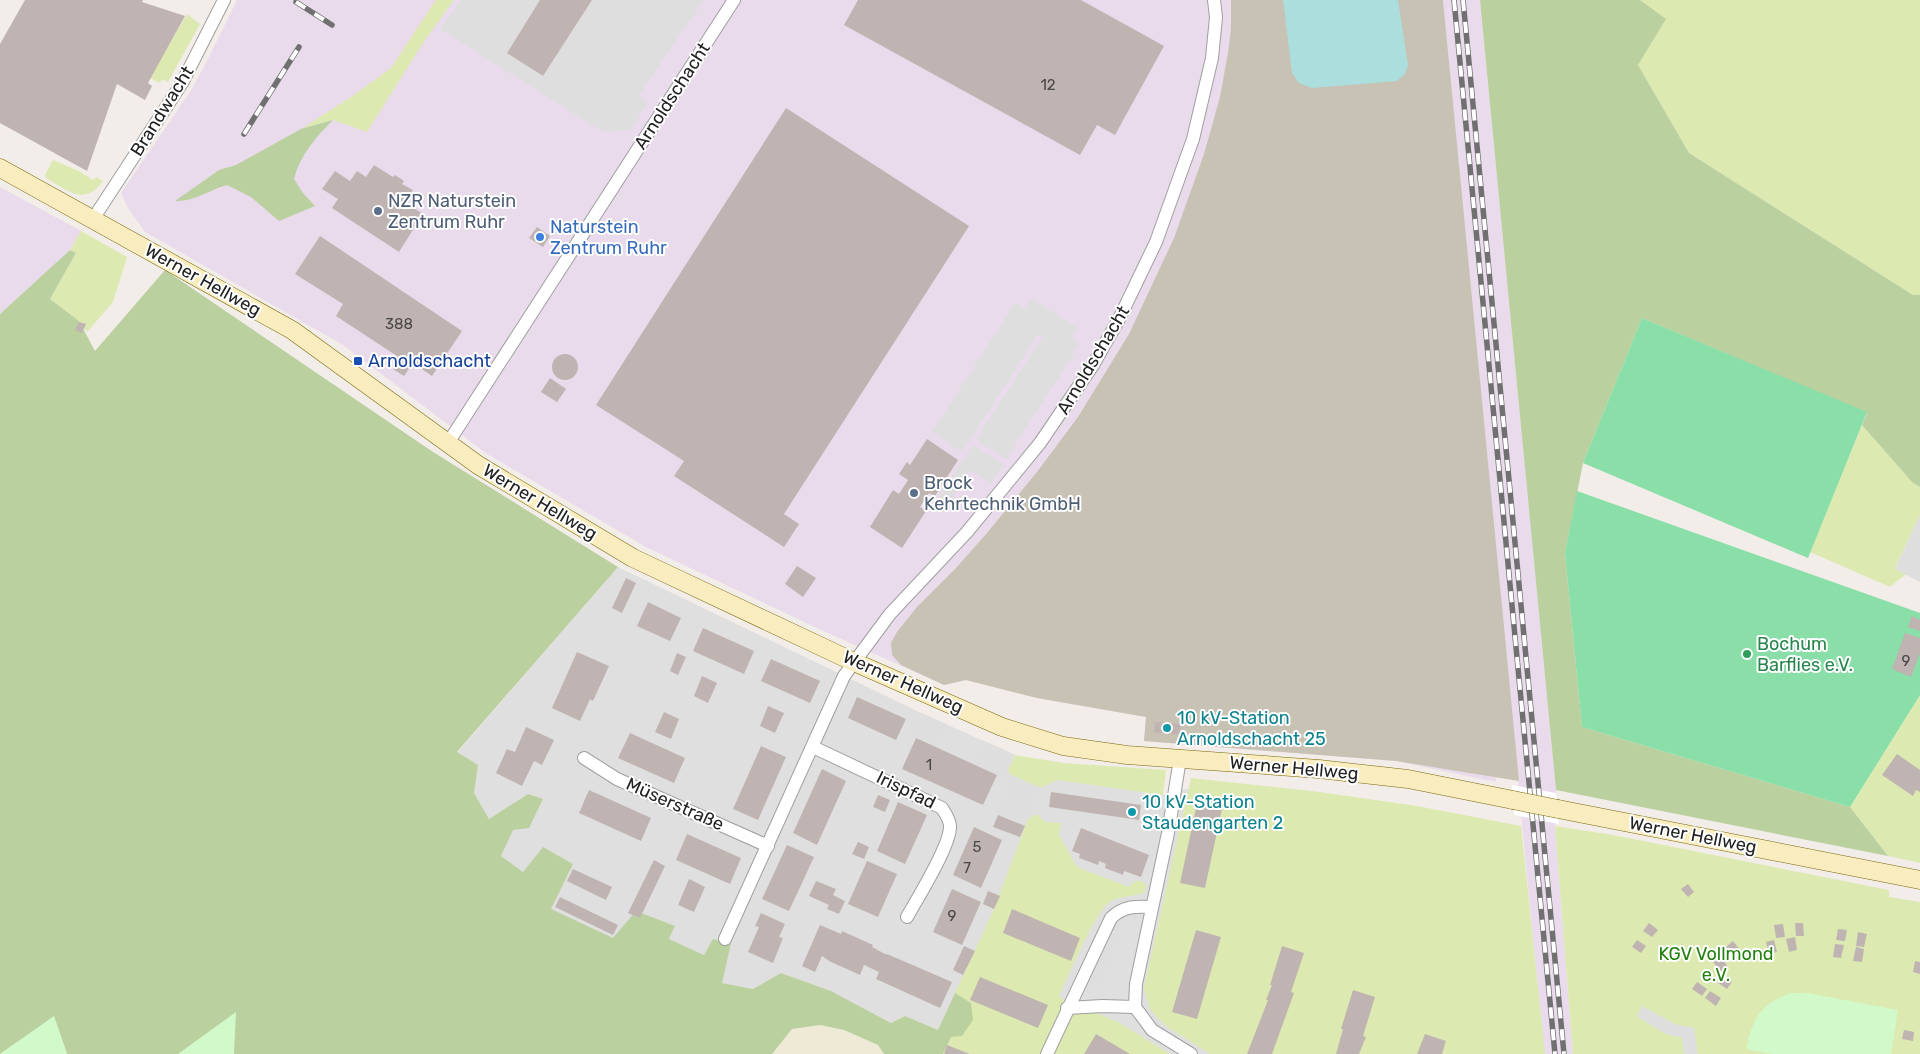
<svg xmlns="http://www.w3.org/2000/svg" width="1920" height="1054" font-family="Rubik,sans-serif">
<rect width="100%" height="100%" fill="#f2ede9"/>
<!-- residential -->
<path fill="#e0dfdf" d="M618,567L919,712L1015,755L1008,770L1057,780L1163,795L1190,788L1477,1054H943L951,1037L955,994L938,1030L905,1016L891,1023L831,991L781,973L753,989L722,983L704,955L669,939L675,926L613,939L550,909L573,864L523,872L501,856L528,794L489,819L474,793L478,765L457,753Z"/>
<!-- industrial -->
<g fill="#e9dbeb">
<path d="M237,0H1426L1431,30L1496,782L1396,761L1144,741L1146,717L1037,698L966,680L944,685L819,629L646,547L487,454L343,345L145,232L128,208L121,193L192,89L209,57Z"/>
<path d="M1443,0H1480L1556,790L1555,826L1573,1054H1544Z"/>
<path d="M0,187L81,231L70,250L0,314Z"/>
</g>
<!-- construction -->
<path fill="#c7c2b4" d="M1231,0H1443L1519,781L1396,761L1144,741L1146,717L1037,698L966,680L944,685L901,665L892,655L891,643L897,632L917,607L956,568L987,533L1037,472L1078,417L1129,334L1174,238L1204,154L1220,97L1228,53L1231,29Z"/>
<!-- farmland -->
<path fill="#efead6" d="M820,1025L843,1030L878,1045L884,1054H772L792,1029Z"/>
<!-- grass -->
<g fill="#dceab1">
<path d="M436,0H454L425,40L367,132L333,120L301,129L351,97L391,68Z"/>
<path d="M1640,0H1920V295H1913L1689,153L1638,65L1665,20Z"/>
<path d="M187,14L200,24L168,82L162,79L160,83L150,78Z"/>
<path d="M53,160L79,171L93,180L96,177L103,181C85,207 66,190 46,178L45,175Z"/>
<path d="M81,231L127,257L113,302L87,332L79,321L50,299L76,253L70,250Z"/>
<path d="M1862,425L1912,482L1920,487V515L1895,568L1906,574L1890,587L1810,552Z"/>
<path d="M1920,695V863L1888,856L1850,807Z"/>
<path d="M1015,755L1064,763L1166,770L1163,795L1057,780L1041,788L1011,775L1008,770Z"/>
<path d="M1191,778L1320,792L1417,806L1521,826L1545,1054H1210L1166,1026L1150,1010L1144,988Z"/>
<path d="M1037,814L1045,822L1061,823L1059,835L1077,867L1129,887L1136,880L1146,884L1145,892C1139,896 1121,896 1111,901C1096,909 1067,979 1059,997L1118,1022L1170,1054H943L951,1037L971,1003L955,993L994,909L1028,819Z"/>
<path d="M1555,826L1613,835L1889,890V897L1920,902V1054H1573Z"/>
</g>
<!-- forest -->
<g fill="#bad09f">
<path d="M1480,0H1640L1666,19L1638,65L1689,153L1913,295H1920V487L1912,482L1862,425L1867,413L1642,318L1583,463L1565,553L1582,727L1850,807L1888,856L1556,790Z"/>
<path d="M333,120C316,137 300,155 294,179L303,193L315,206L279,221L251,197L227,185C209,190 194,202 175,201L219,170L236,165L301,129Z"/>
<path d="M70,250L76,253L50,299L79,321L95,351L165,270L433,452L618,567L457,752L478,765L474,793L489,819L528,794L543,799L529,828L513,830L501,856L523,872L543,847L573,864L551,909L613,938L636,911L675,926L669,939L704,955L713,939L731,943L722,983L753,989L781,973L831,991L891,1023L905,1016L938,1030L955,993L971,1003L973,1020L962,1036L951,1037L943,1054H884L878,1045L844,1030L820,1025L792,1029L772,1054H67L54,1017L0,1054V314Z"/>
</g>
<!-- park -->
<g fill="#d2f9c9">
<path d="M1792,993H1807L1898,1010L1891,1054H1772L1746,1049C1753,1018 1760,1003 1792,993Z"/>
<path d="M236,1012L234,1054H178Z"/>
<path d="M54,1016L67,1054H0Z"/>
</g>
<!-- pitch -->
<g fill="#8adea7">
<path d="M1642,318L1867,412L1808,558L1583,463Z"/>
<path d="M1577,491L1920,613V695L1850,807L1582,727L1565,553Z"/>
</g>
<!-- parking -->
<g fill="#dedede">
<path d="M461,0H540L507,53L543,76L592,0H704L639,95L648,101L632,129L603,132L440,29Z"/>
<path d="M1031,298L1077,328L1071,338L1080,344L1006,459L976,440L1043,336L1039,333L962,452L932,432L1015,303L1024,309Z"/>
<path d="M973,445L1003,464L991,483L970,470L942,513L933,506Z"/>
<path d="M1920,515V582L1895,569Z"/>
<path d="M919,712L946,724L936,747L909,735Z"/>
<path d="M985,741L1015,755L1004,778L974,765Z"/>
<path d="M1011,775L1041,788L1025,826L995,814Z"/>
<path d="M1117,923L1125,930L1098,990L1087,985Z"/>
<path d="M1642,1006L1675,1024L1694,1028L1698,1054H1684L1682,1038L1666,1034L1637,1017Z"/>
</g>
<!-- water -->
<path fill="#abdedc" d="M1283,0H1398L1408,65L1405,74L1397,81L1312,88L1299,83L1292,73Z"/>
<!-- pier -->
<path fill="#fff" d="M1512,785L1556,793L1559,824L1514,815Z"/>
<!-- building -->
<g fill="#bfb4b2">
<path d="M25,0H143L142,2L185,16L148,83L152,86L145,100L117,84L87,171L0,123V44Z"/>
<path d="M540,0H592L543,76L507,53Z"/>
<path d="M858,0H1081L1164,46L1115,135L1097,125L1080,155L844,25Z"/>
<path d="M786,108L969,226L784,514L799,524L784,547L674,476L684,461L596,405Z"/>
<path d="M374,165L393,177L395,175L404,181L402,184L413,190L404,202L423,214L399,252L332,208L338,199L322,189L335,171L350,181L357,171L366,177Z"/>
<path d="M537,227L550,236L543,247L529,238Z"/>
<path d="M320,236L462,331L432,376L413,363L404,376L393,369L400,358L336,316L343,304L295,274Z"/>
<path d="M79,322L86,324L82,333L75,330Z"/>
<circle cx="565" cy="367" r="13"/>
<path d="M550,378L566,389L557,402L541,392Z"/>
<path d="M927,439L958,460L935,496L929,493L920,507L926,511L902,548L870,527L893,490L899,494L908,480L899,474L907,462L910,465Z"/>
<path d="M797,566L816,578L803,597L785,584Z"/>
<path d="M626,578L636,583L622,613L612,608Z"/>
<path d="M648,602L681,618L670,641L637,626Z"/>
<path d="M1912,616L1920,620V631L1908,627Z"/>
<path d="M703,628L754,651L744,674L693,651Z"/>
<path d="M1905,633L1920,638V653L1911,677L1892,669Z"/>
<path d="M577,652L609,666L593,701L590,699L580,721L552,708Z"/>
<path d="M677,653L686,657L678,675L670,671Z"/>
<path d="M771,659L820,681L810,703L761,681Z"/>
<path d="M702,676L717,683L708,703L694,696Z"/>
<path d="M857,697L906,719L896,740L848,718Z"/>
<path d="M768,706L784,713L775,733L760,726Z"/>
<path d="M664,712L679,719L671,739L655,732Z"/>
<path d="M1155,722L1181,724L1180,735L1154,732Z"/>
<path d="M526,727L554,740L542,765L534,761L522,786L496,773L507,749L515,752Z"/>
<path d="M630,733L685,758L674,783L618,758Z"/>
<path d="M916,738L997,775L983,805L902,769Z"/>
<path d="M761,746L786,757L758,820L733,809Z"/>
<path d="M1897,754L1920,770V792L1916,790L1913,796L1882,775Z"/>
<path d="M822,769L846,781L817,845L793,833Z"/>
<path d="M589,790L651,818L641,841L579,813Z"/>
<path d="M1051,792L1141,805L1139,820L1049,807Z"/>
<path d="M878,795L890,800L885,812L873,807Z"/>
<path d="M1198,799L1223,804L1205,888L1180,883Z"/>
<path d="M898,802L927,815L905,864L877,851Z"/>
<path d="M998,815L1025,826L1020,837L993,827Z"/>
<path d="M974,827L1002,840L981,888L953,875Z"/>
<path d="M1081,828L1149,855L1141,877L1124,871L1123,875L1105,868L1106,864L1099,861L1098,865L1079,858L1080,854L1072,851Z"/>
<path d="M687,834L741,858L730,884L676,860Z"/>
<path d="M858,842L869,847L864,859L852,854Z"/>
<path d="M787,845L814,857L789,911L762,899Z"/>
<path d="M654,860L665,866L640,918L628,913Z"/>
<path d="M867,861L897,874L878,917L848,904Z"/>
<path d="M573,869L612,887L606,900L567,881Z"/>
<path d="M689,879L705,887L694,912L678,905Z"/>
<path d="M816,881L836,889L833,895L845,901L839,914L827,909L829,905L809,896Z"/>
<path d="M1688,884L1694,892L1688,897L1681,889Z"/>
<path d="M952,889L981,902L962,945L933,932Z"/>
<path d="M988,891L1000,896L994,909L983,904Z"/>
<path d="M560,897L618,925L613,935L555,907Z"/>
<path d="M1012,909L1080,938L1071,961L1003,933Z"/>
<path d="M761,913L785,924L779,937L783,938L773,963L748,952L759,927L755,926Z"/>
<path d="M1649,923L1658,930L1652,937L1643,931Z"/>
<path d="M1795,923H1803L1804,936H1796Z"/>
<path d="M1783,924L1785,937L1776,938L1774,925Z"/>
<path d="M820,925L841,934L842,931L873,945L872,947L887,955V954L952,982L940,1008L876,979L879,972L864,965L860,975L829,961L822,956L815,972L802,966Z"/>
<path d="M1838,929L1847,930L1845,941L1836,940Z"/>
<path d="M1196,930L1221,937L1197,1019L1172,1012Z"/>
<path d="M1858,932L1867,934L1864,947L1856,946Z"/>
<path d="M1795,937L1797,950L1789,952L1786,939Z"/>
<path d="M1637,940L1646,946L1641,953L1632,947Z"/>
<path d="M1774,940L1777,952L1769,954L1766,942Z"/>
<path d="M1733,941L1742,952L1735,957L1726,947Z"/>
<path d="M1835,944L1844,945L1841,958L1833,957Z"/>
<path d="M964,946L975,951L963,975L953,970Z"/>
<path d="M1282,946L1304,953L1291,992L1294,993L1272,1054H1247L1268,1000H1266L1272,985H1270Z"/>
<path d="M1856,947L1864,949L1862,962L1853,961Z"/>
<path d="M1720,956L1728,967L1722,972L1713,962Z"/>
<path d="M1915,961L1920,962V974L1913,972Z"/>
<path d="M1723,976L1732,982L1727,989L1718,983Z"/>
<path d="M980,977L1048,1005L1038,1028L970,1000Z"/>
<path d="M1697,982L1707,989L1702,996L1692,989Z"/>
<path d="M1353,990L1375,997L1363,1036L1366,1037L1359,1054H1336L1343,1029H1341Z"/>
<path d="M1710,991L1721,998L1716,1006L1705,998Z"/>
<path d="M1904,1030L1914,1032L1913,1041L1902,1039Z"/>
<path d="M1096,1034L1130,1054H1084Z"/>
<path d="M1425,1034L1446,1041L1442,1054H1417Z"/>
<path d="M947,1045L970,1054H944Z"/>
</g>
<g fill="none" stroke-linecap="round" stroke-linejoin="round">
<!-- minor casing -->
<g stroke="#9f9f9f" stroke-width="14">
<g id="minor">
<path d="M93,219L182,83L224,0"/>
<path d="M448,443L734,0"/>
<path d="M813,747L942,808C945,813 950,820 950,826C951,845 917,899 907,917"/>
<path d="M584,758L617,779L768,846"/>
<path d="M1180,759L1168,833L1136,984L1135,1007L1152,1030L1191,1054"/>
<path d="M725,939L844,676L890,614L967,532L1040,443L1093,365L1119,319L1156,242L1193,139L1212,58L1216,17L1214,0"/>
<path d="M1067,1008L1102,1006L1135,1007"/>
<path d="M1047,1054L1111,918C1123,906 1136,906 1152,907"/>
</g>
</g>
<!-- secondary casing -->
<g stroke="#7a6808" stroke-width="19">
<g id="secondary">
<path d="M0,168L292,330L478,465L633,558L854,662L1002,727L1063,746L1127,755L1319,769L1408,779L1513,800"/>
<path d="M1558,809L1920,880"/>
</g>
</g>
<!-- minor -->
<use href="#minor" stroke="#fff" stroke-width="12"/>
<!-- secondary -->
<use href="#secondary" stroke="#f9edc0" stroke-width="18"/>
<!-- rail casing -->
<g stroke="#707070" stroke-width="5.5">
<g id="rail">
<path d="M1454,0L1555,1054"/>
<path d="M1463,0L1564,1054"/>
<path d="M296,2L332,25"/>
<path d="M244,134L299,47"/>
</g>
</g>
<!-- rail -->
<use href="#rail" stroke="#fff" stroke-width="4" stroke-dasharray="11" stroke-linecap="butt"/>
<!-- secondary-bridge casing -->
<g stroke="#7a6808" stroke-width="19" stroke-linecap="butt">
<path id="secondary-bridge" d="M1513,800L1558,809"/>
</g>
<!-- secondary-bridge -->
<use href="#secondary-bridge" stroke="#f9edc0" stroke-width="18"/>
</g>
<!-- markers -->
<g fill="#5c6f8a" stroke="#fff" stroke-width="2">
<circle cx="378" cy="211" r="5"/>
<circle cx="914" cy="493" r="5"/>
</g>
<circle fill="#3f7fe0" stroke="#fff" stroke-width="2" cx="540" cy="237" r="5"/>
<rect fill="#1a4fb4" stroke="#fff" stroke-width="2" x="353" y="356" width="10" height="10" rx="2.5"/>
<circle fill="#2e9e5b" stroke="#fff" stroke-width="2" cx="1747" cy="654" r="5"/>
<g fill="#0f9aa8" stroke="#fff" stroke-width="2">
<circle cx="1167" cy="728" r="5"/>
<circle cx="1132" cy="812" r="5"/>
</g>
<g text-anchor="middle" stroke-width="4" stroke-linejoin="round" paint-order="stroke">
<!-- number labels -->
<g font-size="15" fill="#494646">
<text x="1048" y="90">12</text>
<text x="399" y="329">388</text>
<text x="1906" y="666">9</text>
<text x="929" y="770">1</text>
<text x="977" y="852">5</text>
<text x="967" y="873">7</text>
<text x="952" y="921">9</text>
</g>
<!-- street labels -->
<g font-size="18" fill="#222" stroke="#fff">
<text transform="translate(672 96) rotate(-57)" y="6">Arnoldschacht</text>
<text transform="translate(162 111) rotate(-58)" y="6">Brandwacht</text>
<text transform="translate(203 280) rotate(29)" y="6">Werner Hellweg</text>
<text transform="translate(1093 360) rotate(-59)" y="6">Arnoldschacht</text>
<text transform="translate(540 502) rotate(31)" y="6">Werner Hellweg</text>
<text transform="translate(903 682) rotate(24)" y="6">Werner Hellweg</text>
<text transform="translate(1294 768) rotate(5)" y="6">Werner Hellweg</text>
<text transform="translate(906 790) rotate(26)" y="6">Irispfad</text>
<text transform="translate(675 804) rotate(24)" y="6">Müserstraße</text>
<text transform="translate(1693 835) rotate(11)" y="6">Werner Hellweg</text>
</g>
<!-- service labels -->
<g font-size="18" fill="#4e5e75" stroke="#fff" text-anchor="start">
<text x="388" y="207">NZR Naturstein<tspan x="388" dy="21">Zentrum Ruhr</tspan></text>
<text x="924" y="489">Brock<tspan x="924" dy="21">Kehrtechnik GmbH</tspan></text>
</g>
<!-- shop labels -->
<g font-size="18" fill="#366cbe" stroke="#fff" text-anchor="start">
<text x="550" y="233">Naturstein<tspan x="550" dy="21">Zentrum Ruhr</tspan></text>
</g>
<!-- transit labels -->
<g font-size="18" fill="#164399" stroke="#fff" text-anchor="start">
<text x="368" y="367">Arnoldschacht</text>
</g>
<!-- leisure labels -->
<g font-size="18" fill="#27864d" stroke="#fff" text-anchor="start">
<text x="1757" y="650">Bochum<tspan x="1757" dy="21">Barflies e.V.</tspan></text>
</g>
<!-- culture labels -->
<g font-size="18" fill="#0d838f" stroke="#fff" text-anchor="start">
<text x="1177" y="724">10 kV-Station<tspan x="1177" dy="21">Arnoldschacht 25</tspan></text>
<text x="1142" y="808">10 kV-Station<tspan x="1142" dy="21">Staudengarten 2</tspan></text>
</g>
<!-- park labels -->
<g font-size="18" fill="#23810f" stroke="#fff">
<text x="1716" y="960">KGV Vollmond<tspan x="1716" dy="21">e.V.</tspan></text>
</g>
</g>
</svg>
